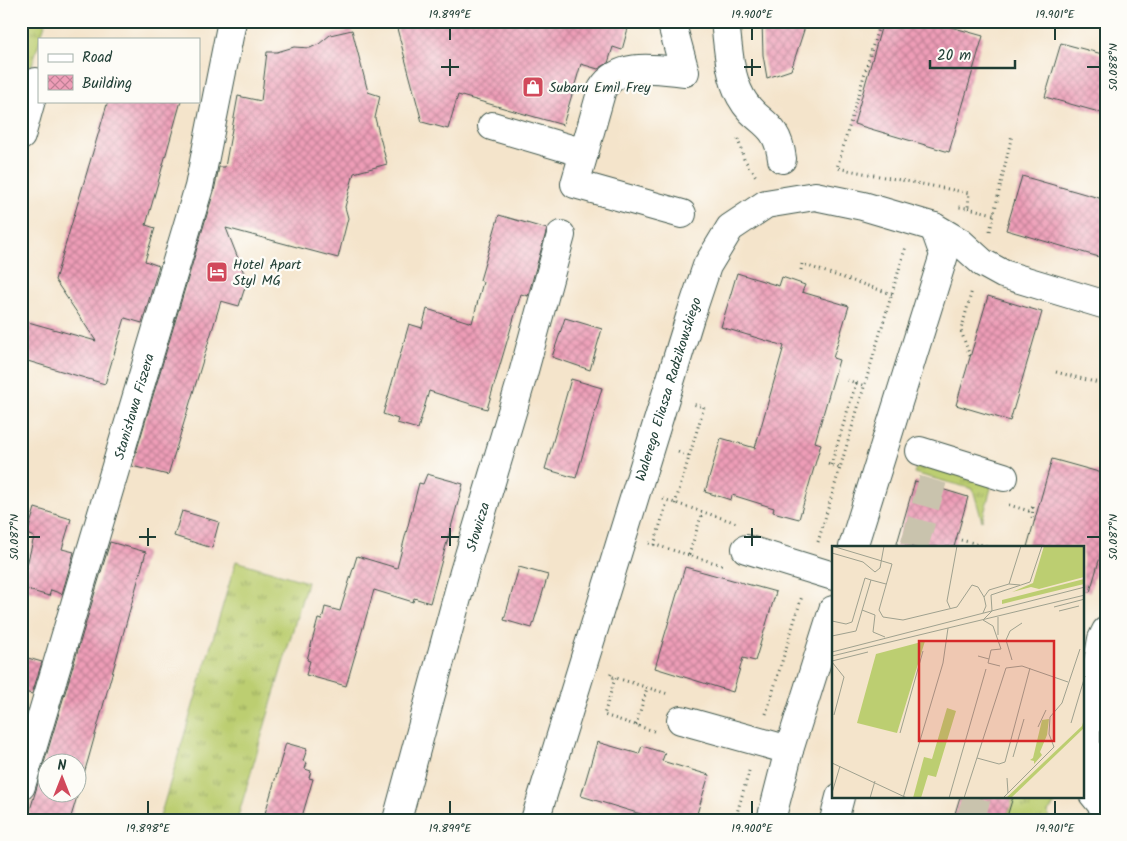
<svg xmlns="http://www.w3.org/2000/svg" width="1127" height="841" font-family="Kalam,sans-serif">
<defs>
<pattern id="grass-tufts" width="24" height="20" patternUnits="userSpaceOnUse" patternTransform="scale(1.25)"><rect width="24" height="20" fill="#bcce71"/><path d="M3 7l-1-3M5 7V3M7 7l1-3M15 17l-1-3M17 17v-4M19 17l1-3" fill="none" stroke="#98a85e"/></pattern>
<pattern id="building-cross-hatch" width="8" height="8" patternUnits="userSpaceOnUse" patternTransform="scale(1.25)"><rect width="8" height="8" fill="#ee9db7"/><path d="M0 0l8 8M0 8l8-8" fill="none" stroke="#c08196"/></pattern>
</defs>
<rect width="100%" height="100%" fill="#fdfcf7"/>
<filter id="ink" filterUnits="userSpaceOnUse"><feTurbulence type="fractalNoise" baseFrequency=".02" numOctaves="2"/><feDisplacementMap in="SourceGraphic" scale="10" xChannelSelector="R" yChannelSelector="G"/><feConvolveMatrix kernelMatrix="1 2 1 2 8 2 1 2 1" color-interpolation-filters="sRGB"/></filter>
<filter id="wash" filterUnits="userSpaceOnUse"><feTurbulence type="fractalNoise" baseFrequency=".0096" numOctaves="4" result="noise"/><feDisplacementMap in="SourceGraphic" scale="20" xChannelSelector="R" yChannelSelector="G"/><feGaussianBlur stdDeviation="1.12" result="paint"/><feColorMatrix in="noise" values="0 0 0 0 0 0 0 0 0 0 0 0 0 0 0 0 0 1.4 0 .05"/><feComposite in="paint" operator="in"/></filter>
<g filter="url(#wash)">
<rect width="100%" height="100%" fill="#f4e4cb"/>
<!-- grass -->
<g fill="url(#grass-tufts)" stroke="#6e8652">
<path d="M21,21H46L21,99Z"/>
<path d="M919,460L987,480L991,488L982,521L973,489L914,473Z"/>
<path d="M236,561L307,582L237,820H159Z"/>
<path d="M1013,797H1061L1048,812L1049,820H1006Z"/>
</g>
<g id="blocks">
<!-- building -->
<g fill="url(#building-cross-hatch)" fill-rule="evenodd">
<path d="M395,21H630L622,50L613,47L608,63L598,69L581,64L563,125L458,95L448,129L422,122Z"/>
<path d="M762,21H807L791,70L767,78L763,55Z"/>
<path d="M883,21H952L951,27L983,36L949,152L854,124Z"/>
<path d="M352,30L368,92L380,96L375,118L387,164L354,173L345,207L348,218L338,258L226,228L247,281L239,306L221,301L168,475L132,466L214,191L219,167H225L238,96L261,101L267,52H277L294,47L310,48L319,44L330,35Z"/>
<path d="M1061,43L1106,55V114L1045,97Z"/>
<path d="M108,101H181L146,225L155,228L145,261L159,266L142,323L125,318L105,384L21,359V320L96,341L55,280Z"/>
<path d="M1022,176L1106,200V259L1006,230Z"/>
<path d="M499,215L547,229L528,296L521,294L487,409L429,391L418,429L397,423L398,419L383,414L409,324L422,328L427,309L472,323L483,282L480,280Z"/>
<path d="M737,273L779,286L782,277L805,285L802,292L849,306L833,358L839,360L815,442L821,444L799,519L773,512L774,508L732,495L731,500L705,492L721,438L755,448L784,346L721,327Z"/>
<path d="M988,296L1042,312L1010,421L956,405Z"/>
<path d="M565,318L602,329L590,370L552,357Z"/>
<path d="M571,379L602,388L576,478L545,469Z"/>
<path d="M1052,459L1106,474V536L1090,592L1083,591V547H1027Z"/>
<path d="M427,474L463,484L430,603L414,598L413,602L374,590L346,686L306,675L310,661L307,660L318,619L322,620L325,607L340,611L357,556L397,568L419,483L423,484Z"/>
<path d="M915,481L968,497L954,547H896Z"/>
<path d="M35,508L71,519L62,549L74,552L62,594L51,590L49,596L21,588L34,537L27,534Z"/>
<path d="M182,511L219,522L212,548L174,536Z"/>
<path d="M110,542L146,552L88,760L70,820H27ZM48,764H78V794H48Z"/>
<path d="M519,567L548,575L532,628L504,620Z"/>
<path d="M685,567L776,592L755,661L743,658L733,692L655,668Z"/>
<path d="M21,656L42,662L32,694L21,691Z"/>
<path d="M597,742L639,754L642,746L665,753L662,761L709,775L695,820H643L644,815L581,796Z"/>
<path d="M286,743L307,749L303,761L307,763L305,769L311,771L309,778L313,779L301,820H263Z"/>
<path d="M960,797H1013L1006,820H953Z"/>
</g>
</g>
</g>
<g filter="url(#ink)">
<use href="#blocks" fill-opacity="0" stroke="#3f564b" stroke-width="1"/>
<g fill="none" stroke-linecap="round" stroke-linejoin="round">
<!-- minor-tunnel -->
<g stroke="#c9c3ad" stroke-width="28" stroke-dasharray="28 14" stroke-linecap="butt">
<path d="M914,547L934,476"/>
<path d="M970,820L977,797"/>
</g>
<!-- minor casing -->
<g stroke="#3f564b" stroke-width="30">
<g id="minor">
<path d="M725,21C728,45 729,76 741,97C756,125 777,119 782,159"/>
<path d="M492,126L584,153L602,89C620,61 656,69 685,72L671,21"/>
<path d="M21,136L36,82"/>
<path d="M584,153L575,184L682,214"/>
<path d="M920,451L1004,477"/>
<path d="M853,547L944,255L934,227"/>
<path d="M746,549L833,576"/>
<path d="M1106,631L1102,639L1086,727V776L1093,794L1106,810"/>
<path d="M681,720L789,750"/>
<path id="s1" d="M21,786L199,187L232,21"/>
<path id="s2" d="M397,820L464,572L520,385L561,235"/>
<path id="s3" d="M535,820L690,317L707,266L730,228L766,204L815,196L863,206L934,227L961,243L983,263L1003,274L1106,305"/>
<path d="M771,820L789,750L833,610"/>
<path d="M834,820L840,797"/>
</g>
</g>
<!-- path -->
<g stroke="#3f564b" stroke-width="3" stroke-dasharray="1 4" stroke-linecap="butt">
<path d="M880,21L837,168L969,193L968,208L959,207"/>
<path d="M738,139L744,159L757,178"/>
<path d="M968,208L994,214"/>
<path d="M990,231L1012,135"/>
<path d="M801,270L802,264L892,294"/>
<path d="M970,356L961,331L972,290"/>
<path d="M1056,372L1106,385"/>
<path d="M847,380L865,386"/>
<path d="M1102,384L1106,368"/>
<path d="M678,452L689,456"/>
<path d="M828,464L840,468"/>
<path d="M831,465L856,383"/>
<path d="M663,499L737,523"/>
<path d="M675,504L704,407L692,404"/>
<path d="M1009,505L1029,511L1033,507"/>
<path d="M1033,507L1032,519L1035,521"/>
<path d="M956,539L987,546"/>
<path d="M818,542L906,246"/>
<path d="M649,543L722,565"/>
<path d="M654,545L667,502"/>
<path d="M689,555L702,513"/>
<path d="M611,674L610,676L668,694"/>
<path d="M615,678L604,715L657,732"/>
<path d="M766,714L802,596"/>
<path d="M636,725L647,688"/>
<path d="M865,814L889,820"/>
<path d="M735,820L750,768"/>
</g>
<!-- minor -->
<use href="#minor" stroke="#fff" stroke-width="28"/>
</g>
</g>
<!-- ticks -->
<path fill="none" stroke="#1f3d34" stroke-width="2" d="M450,28V40M752,28V40M1055,28V40M450,59V76M752,59V76M441,67H459M744,67H761M1087,67H1100M148,528V546M450,528V546M752,528V546M28,537H40M139,537H156M441,537H459M744,537H761M1087,537H1100M148,801V814M450,801V814M752,801V814M1055,801V814"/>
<!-- icons -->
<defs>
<g id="shop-square" transform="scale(1.125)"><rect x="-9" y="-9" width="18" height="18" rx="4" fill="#d1495b" stroke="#fdfcf7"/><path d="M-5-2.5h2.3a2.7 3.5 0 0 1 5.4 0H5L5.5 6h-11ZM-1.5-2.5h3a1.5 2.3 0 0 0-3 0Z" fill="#fff"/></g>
<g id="hotel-square" transform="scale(1.125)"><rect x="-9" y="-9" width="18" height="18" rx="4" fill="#d1495b" stroke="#fdfcf7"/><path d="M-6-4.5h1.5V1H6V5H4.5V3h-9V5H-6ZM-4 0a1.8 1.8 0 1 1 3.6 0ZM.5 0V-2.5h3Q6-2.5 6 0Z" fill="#fff"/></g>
</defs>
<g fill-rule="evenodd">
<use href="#shop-square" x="533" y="87"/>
<use href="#hotel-square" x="217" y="272"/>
</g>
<g text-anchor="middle" stroke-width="4.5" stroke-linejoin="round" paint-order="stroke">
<!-- poi labels -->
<g font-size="14" fill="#1f3d34" stroke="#fdfcf7" text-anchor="start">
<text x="549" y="92">Subaru Emil Frey</text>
<text x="233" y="269">Hotel Apart<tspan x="233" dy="16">Styl MG</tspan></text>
</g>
<!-- street labels -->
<g font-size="14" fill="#1f3d34" stroke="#fdfcf7">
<text dy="5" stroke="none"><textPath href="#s3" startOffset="451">Walerego Eliasza Radzikowskiego</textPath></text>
<text dy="5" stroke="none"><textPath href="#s1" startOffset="396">Stanisława Fiszera</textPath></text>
<text dy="5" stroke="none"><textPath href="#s2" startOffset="304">Słowicza</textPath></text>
</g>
</g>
<!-- overview -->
<g transform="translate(832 546)">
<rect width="252" height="252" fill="#f4e4cb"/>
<path d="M212,0H252V31L207,43L199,41L180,46L201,37ZM252,33V38L170,58V54ZM93,95L65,187L25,177L44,108ZM115,162L124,165L104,231L96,229L89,252H81L92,211L100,213ZM217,173L215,189L208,206L210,209L202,218V215L198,214L201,212L210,174ZM252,173V182L179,252H174L250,180Z" fill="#bcce71"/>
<path fill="none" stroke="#9fa18f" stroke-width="1" d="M0,0L60,18L47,64L51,71L71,74L125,61L140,39L146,41L152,51L154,60L151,67M0,7L31,16L43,26L48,22L52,0M177,38L189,0M152,51L157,44L177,38L188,39M222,61L253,53M118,62L115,55L125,0M30,64L43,69L41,86L53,91M227,65L247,60M0,75L14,78L20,76L33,32L39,34M166,89V71M0,90L24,85L39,34L54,38M0,106L253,41M0,110L253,49M146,110L157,113L159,104L169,103L161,80L151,74L160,65L159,49L198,36L210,0M157,113L156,117L168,120M180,114L174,94L178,85L190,77M0,115L36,106M0,116L12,131L2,169M239,177L253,130M206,181L214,164M68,187L91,105M181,211L192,173M145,212L167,218L173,216L198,122M0,217L75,252M175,232L176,247M0,247L8,220M38,252L43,235M71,252L111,117L116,82M117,252L154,123M132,252L174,122L190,120L236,136M171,252L222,201L217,188L218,171L230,157L248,103"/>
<path fill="#d62828" fill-opacity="0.15" stroke="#d62828" stroke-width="2.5" d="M87,95H222V195H87Z"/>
<rect width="252" height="252" fill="none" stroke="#1f3d34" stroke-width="2.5"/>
</g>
<!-- margin -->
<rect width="1127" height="841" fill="none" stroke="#fdfcf7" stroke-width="55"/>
<!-- legend -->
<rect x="38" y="38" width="162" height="65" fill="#fdfcf7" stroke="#a4b0a9"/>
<rect x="48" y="54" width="25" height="8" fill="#ffffff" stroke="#a4b0a9"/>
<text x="82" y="62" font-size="15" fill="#1f3d34">Road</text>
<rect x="48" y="75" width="25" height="15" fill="url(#building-cross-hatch)" stroke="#a4b0a9"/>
<text x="82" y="88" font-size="15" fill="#1f3d34">Building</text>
<!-- north arrow -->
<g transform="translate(62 778)"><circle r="24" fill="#fdfcf7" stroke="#a4b0a9"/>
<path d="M0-4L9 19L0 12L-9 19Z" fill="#d1495b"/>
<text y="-8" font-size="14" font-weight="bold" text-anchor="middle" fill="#1f3d34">N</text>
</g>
<!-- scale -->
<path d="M930 60v8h85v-8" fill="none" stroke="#1f3d34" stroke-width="2.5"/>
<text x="937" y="60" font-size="15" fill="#1f3d34" stroke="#fdfcf7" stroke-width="4" paint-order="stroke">20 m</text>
<rect x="28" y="28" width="1072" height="786" fill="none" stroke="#1f3d34" stroke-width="2"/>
<g font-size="12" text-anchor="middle" fill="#1f3d34">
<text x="450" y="18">19.899°E</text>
<text x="752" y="18">19.900°E</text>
<text x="1055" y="18">19.901°E</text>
<text transform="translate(1113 67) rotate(-90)" y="4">50.088°N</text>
<text transform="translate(14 537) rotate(-90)" y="4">50.087°N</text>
<text transform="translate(1113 537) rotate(-90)" y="4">50.087°N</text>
<text x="148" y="832">19.898°E</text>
<text x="450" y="832">19.899°E</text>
<text x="752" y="832">19.900°E</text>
<text x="1055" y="832">19.901°E</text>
</g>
</svg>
